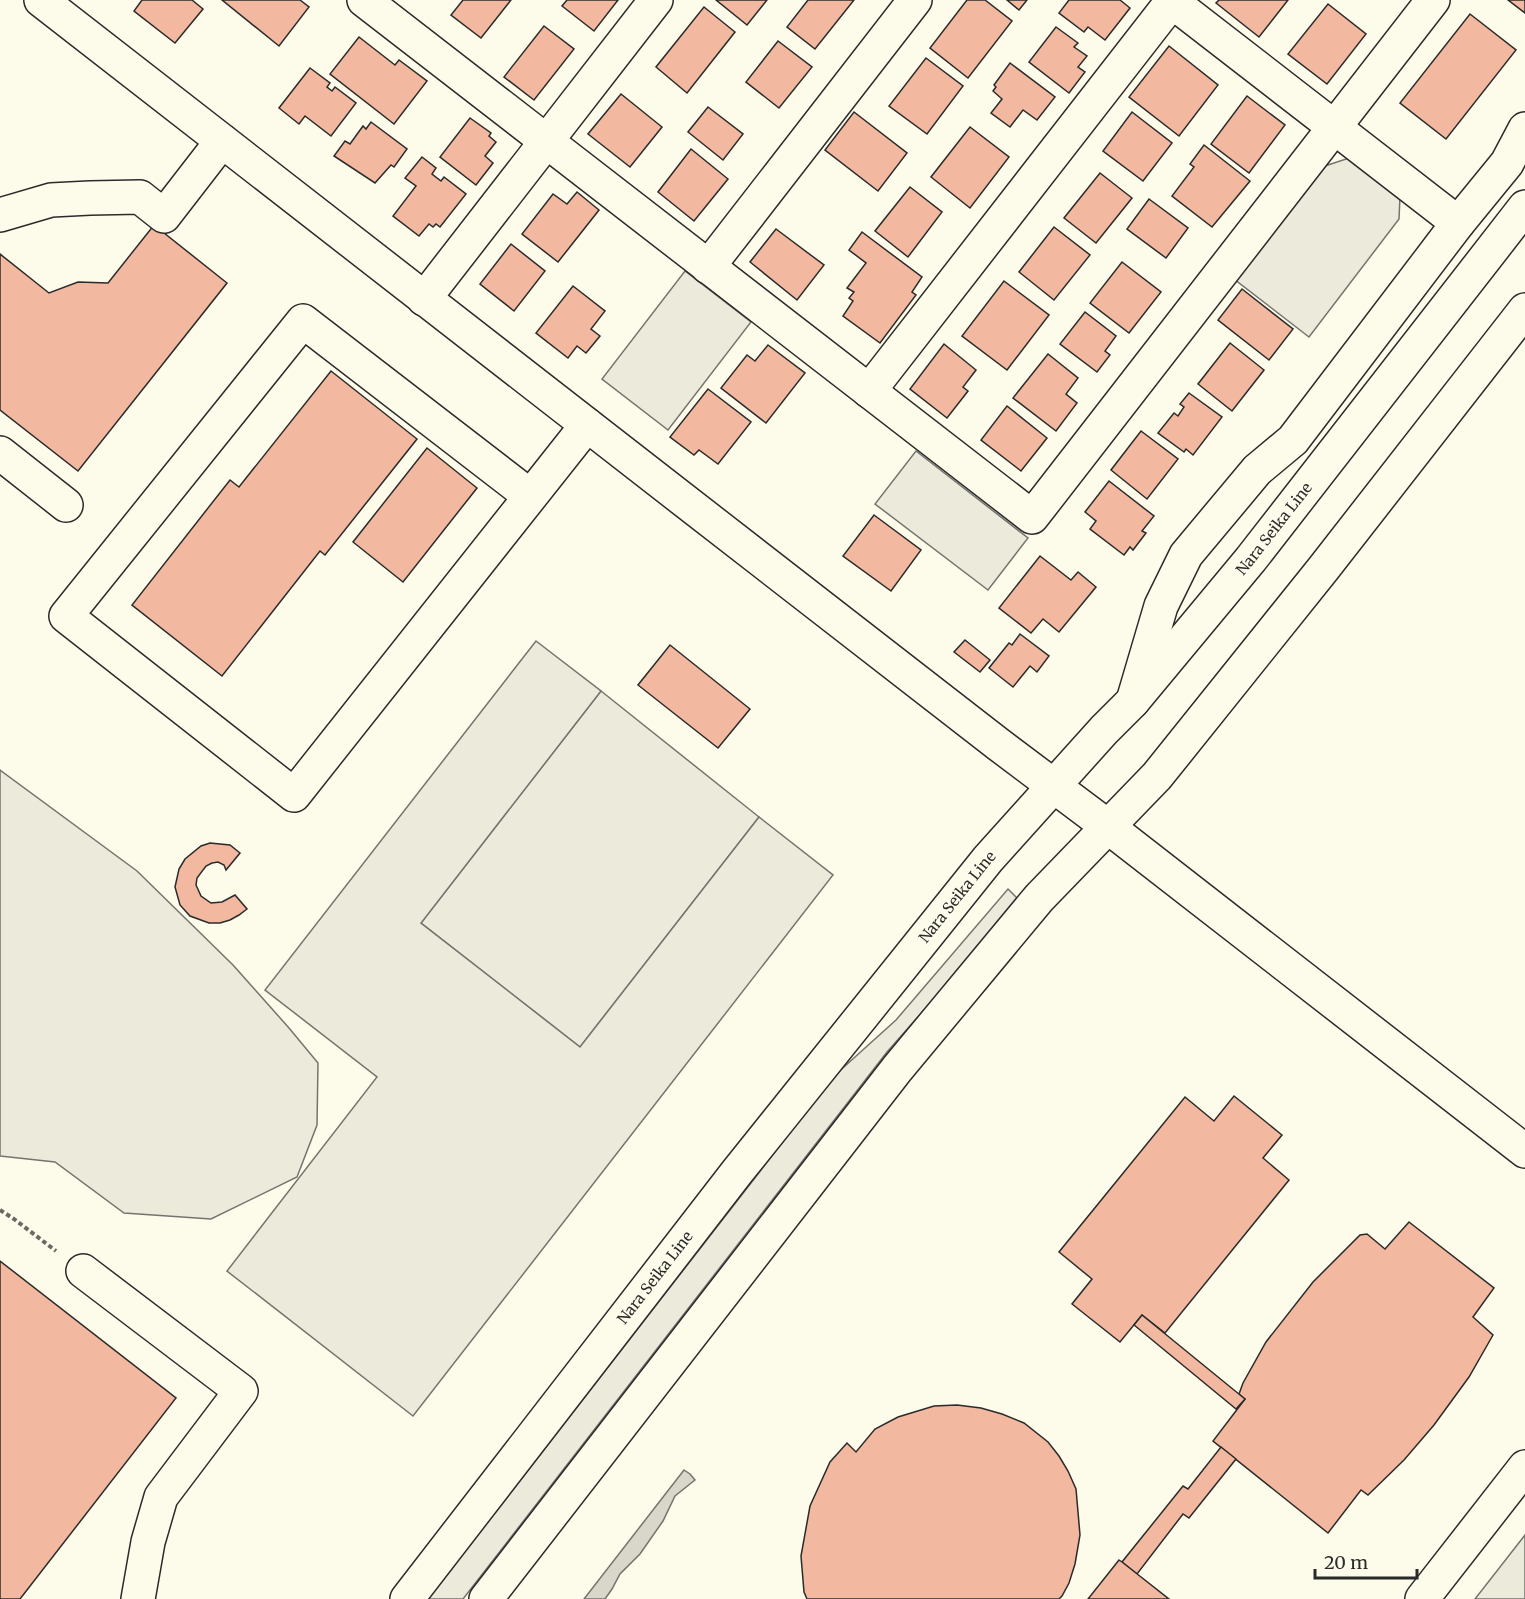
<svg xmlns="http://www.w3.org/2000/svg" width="1525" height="1599" font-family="Merriweather,serif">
<rect width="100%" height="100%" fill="#fdfbea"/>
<!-- green -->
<g fill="#ecebdb" stroke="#74746e" stroke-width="1.5">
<path d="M1349,158L1400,196L1399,219L1309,337L1234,279L1325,166Z"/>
<path d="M685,271L751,322L668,430L602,379Z"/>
<path d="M916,451L1028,538L988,590L875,504Z"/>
<path d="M601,691L759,817L580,1047L421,923Z"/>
<path d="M0,770L137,871L233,965L289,1028L318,1063L317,1125L297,1177L211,1219L124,1213L55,1162L0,1156Z"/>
<path d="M1008,889L1020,901L887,1052L463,1599H428L834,1076L896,1020Z"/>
</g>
<!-- parking -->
<g fill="#eceadb" stroke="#74746e" stroke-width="1.5">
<path d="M536,641L601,691L421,923L580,1047L759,817L833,875L413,1416L227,1271L377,1077L265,990Z"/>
<path d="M1525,1535V1599H1475Z"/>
</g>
<!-- water -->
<path fill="#d8d7c9" stroke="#74746e" stroke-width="1.5" d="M684,1470L690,1474L695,1480L675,1496L663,1521L640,1554L620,1574L612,1589L605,1599H584Z"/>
<!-- building -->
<g fill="#f2b8a0" stroke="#2b2b2b" stroke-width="1.5">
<path d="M142,0H192L203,9L175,43L134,11Z"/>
<path d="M222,0H300L309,7L279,46Z"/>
<path d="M463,0H511L481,38L451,15Z"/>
<path d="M567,0H618L594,31L562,6Z"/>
<path d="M716,0H767L747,25Z"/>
<path d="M808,0H854L815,49L787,27Z"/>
<path d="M967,0H985L1012,21L968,78L930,48Z"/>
<path d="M1007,0H1027L1019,10Z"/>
<path d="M1069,0H1120L1130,8L1105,40L1088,27L1084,32L1059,13Z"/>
<path d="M1219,0H1288L1259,37L1216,3Z"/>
<path d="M1508,0H1525V13Z"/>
<path d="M1328,4L1366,34L1327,84L1288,54Z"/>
<path d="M704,7L735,32L687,93L656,67Z"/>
<path d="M1470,14L1516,50L1446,139L1400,103Z"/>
<path d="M544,26L574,49L534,100L504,77Z"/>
<path d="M1056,27L1078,43L1074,47L1087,56L1078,67L1085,72L1069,93L1029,62Z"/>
<path d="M359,37L395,65L399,60L427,81L394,124L330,74Z"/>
<path d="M778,41L812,67L779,108L746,82Z"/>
<path d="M1169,46L1218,85L1179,136L1129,97Z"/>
<path d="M926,58L963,86L927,134L889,106Z"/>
<path d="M1010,63L1055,97L1037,120L1023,110L1010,127L991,113L1002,99L993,91L996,87L994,85Z"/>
<path d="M310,68L330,83L327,87L332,91L335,87L356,103L331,136L305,116L299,124L279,108Z"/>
<path d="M621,94L662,127L630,167L588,134Z"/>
<path d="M1247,96L1285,125L1249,173L1211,144Z"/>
<path d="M708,107L743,134L723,160L688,132Z"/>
<path d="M854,112L907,153L878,191L825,150Z"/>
<path d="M1132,112L1172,143L1143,181L1103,151Z"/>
<path d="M470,118L491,133L489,136L496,142L485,156L493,163L476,185L440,157Z"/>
<path d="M371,122L407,149L394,167L391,165L375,183L334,156L345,141L350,144L363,126L366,129Z"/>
<path d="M970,127L1009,157L970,208L931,177Z"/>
<path d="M1204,145L1250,181L1212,227L1172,196L1194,167L1190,164Z"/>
<path d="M691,149L728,179L694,221L658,192Z"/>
<path d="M422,157L436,168L432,174L441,181L444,177L466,194L440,227L436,224L433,227L429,224L419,236L393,216L416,186L405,178Z"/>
<path d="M1100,173L1132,198L1096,243L1064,218Z"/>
<path d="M910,187L942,212L908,257L875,231Z"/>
<path d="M577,192L599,210L558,262L522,234L553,194L567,204Z"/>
<path d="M1149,199L1188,228L1166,258L1127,229Z"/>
<path d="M154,225L227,283L78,471L0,410V254L49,293L78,282L108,283Z"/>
<path d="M1054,227L1090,255L1054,300L1019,272Z"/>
<path d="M776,229L824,265L797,300L750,262Z"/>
<path d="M862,232L922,277L912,292L916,295L880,343L843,316L853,301L849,298L854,292L847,288L866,263L849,250Z"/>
<path d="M511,244L545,271L514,311L480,284Z"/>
<path d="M1122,262L1161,292L1129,333L1090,303Z"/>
<path d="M1004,281L1049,315L1007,370L962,336Z"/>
<path d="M573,286L605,311L591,329L600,336L586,353L577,346L568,358L536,333Z"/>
<path d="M1242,289L1293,329L1269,360L1218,320Z"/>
<path d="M1085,312L1116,336L1105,351L1110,355L1097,372L1060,344Z"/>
<path d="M1230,343L1264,370L1232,411L1198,384Z"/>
<path d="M944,344L976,370L963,387L968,391L947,418L910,389Z"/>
<path d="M768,345L805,373L766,423L721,388L747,355L755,361Z"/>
<path d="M1048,354L1078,378L1066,394L1077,403L1056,431L1013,398Z"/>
<path d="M331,371L417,439L325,555L320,551L222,676L132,605L230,480L239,487Z"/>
<path d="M708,389L751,422L718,464L699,450L694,455L670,437Z"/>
<path d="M1189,393L1222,417L1193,455L1186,449L1184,452L1158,433L1174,413L1178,416L1184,407L1180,404Z"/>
<path d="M1007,406L1047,438L1021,471L981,440Z"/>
<path d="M1141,431L1178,459L1147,499L1111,470Z"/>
<path d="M427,448L477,488L403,582L353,542Z"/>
<path d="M1109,481L1154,516L1142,531L1146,533L1133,550L1130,547L1124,555L1090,529L1096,521L1085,512Z"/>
<path d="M874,515L921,550L891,591L843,556Z"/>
<path d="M1040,556L1071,580L1078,572L1096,587L1059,632L1043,619L1031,633L999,608Z"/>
<path d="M1020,634L1049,656L1037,672L1030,666L1013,687L989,668L1009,643L1012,645Z"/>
<path d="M965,640L990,660L980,672L954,652Z"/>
<path d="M670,645L750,709L718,748L638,685Z"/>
<path d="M210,843L230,845L240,853L226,870L224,865L218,862L212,863L206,866L197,878L196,885L201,896L211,903L222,902L235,895L247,909L239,915L230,920L220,923H209L190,916L180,905L175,887L179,869L185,859L201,846Z"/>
<path d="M1234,1096L1282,1135L1263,1158L1289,1180L1165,1333L1142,1315L1120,1342L1072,1304L1092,1279L1059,1252L1185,1097L1214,1121Z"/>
<path d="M1409,1222L1494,1288L1473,1317L1493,1335L1469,1377L1434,1425L1404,1460L1368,1495L1361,1490L1328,1533L1213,1441L1245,1399L1239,1394L1243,1383L1266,1342L1313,1282L1360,1235L1367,1234L1385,1249Z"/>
<path d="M0,1261L176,1398L20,1599H0Z"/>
<path d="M1142,1315L1245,1399L1236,1409L1134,1325Z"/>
<path d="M957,1405L981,1408L1002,1414L1024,1423L1048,1442L1059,1456L1068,1471L1076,1489L1080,1535L1075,1564L1069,1583L1062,1596L1059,1599H807L804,1592L801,1556L810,1506L830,1462L847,1443L856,1452L875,1429L898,1417L934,1406Z"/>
<path d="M1221,1447L1236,1459L1189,1518L1183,1514L1137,1574L1122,1562L1183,1486L1188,1489Z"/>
<path d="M1119,1560L1122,1562L1169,1599H1088Z"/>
</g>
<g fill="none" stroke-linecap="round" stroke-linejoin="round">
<!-- minor casing -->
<g stroke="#2b2b2b" stroke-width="36">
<g id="minor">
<path d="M41,0L685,501L998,744L1107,826L1525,1151"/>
<path d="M364,0L1032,517L1433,0"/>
<path d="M1170,0L1458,223"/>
<path d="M0,215L51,200L90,198L140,197L164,216L222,141"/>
<path d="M708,267L915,0"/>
<path d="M424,299L656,0"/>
<path d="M869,391L1173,0"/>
<path d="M0,453L66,505"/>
<path d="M530,496L303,321L66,616L294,795L587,425"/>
<path d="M1133,701L1161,606L1186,555L1257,470L1293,440L1458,223L1507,163L1525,129"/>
<path d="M83,1271L241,1391L161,1497L148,1542L138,1599"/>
<path d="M1422,1599L1525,1467"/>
</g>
</g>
<!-- major casing -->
<g stroke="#2b2b2b" stroke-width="36">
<g id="major">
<path id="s1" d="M407,1599L737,1172L988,859L1104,730L1133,701L1251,559L1525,207"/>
<path d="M486,1599L897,1069L1039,898L1157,776L1323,569L1525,310"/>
</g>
</g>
<!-- path -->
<path stroke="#6a6964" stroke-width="4" stroke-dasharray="4.5 3" stroke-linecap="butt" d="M0,1210L14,1219L56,1251"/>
<!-- minor -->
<use href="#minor" stroke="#fdfbea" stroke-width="33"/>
<!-- major -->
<use href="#major" stroke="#fdfbea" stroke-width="33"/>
</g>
<g text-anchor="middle" stroke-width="4.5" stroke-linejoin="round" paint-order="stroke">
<!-- street labels -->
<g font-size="15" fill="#2b2b2b" stroke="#fdfbea">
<text dy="5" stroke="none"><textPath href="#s1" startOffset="1378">Nara Seika Line</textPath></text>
<text dy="5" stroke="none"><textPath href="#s1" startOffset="892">Nara Seika Line</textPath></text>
<text dy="5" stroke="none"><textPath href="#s1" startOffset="406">Nara Seika Line</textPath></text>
</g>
</g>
<!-- scale -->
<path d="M1315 1569v9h102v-9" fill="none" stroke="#2b2b2b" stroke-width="3"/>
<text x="1324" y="1569" font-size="18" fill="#2b2b2b" stroke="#fdfbea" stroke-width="4.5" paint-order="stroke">20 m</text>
</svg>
